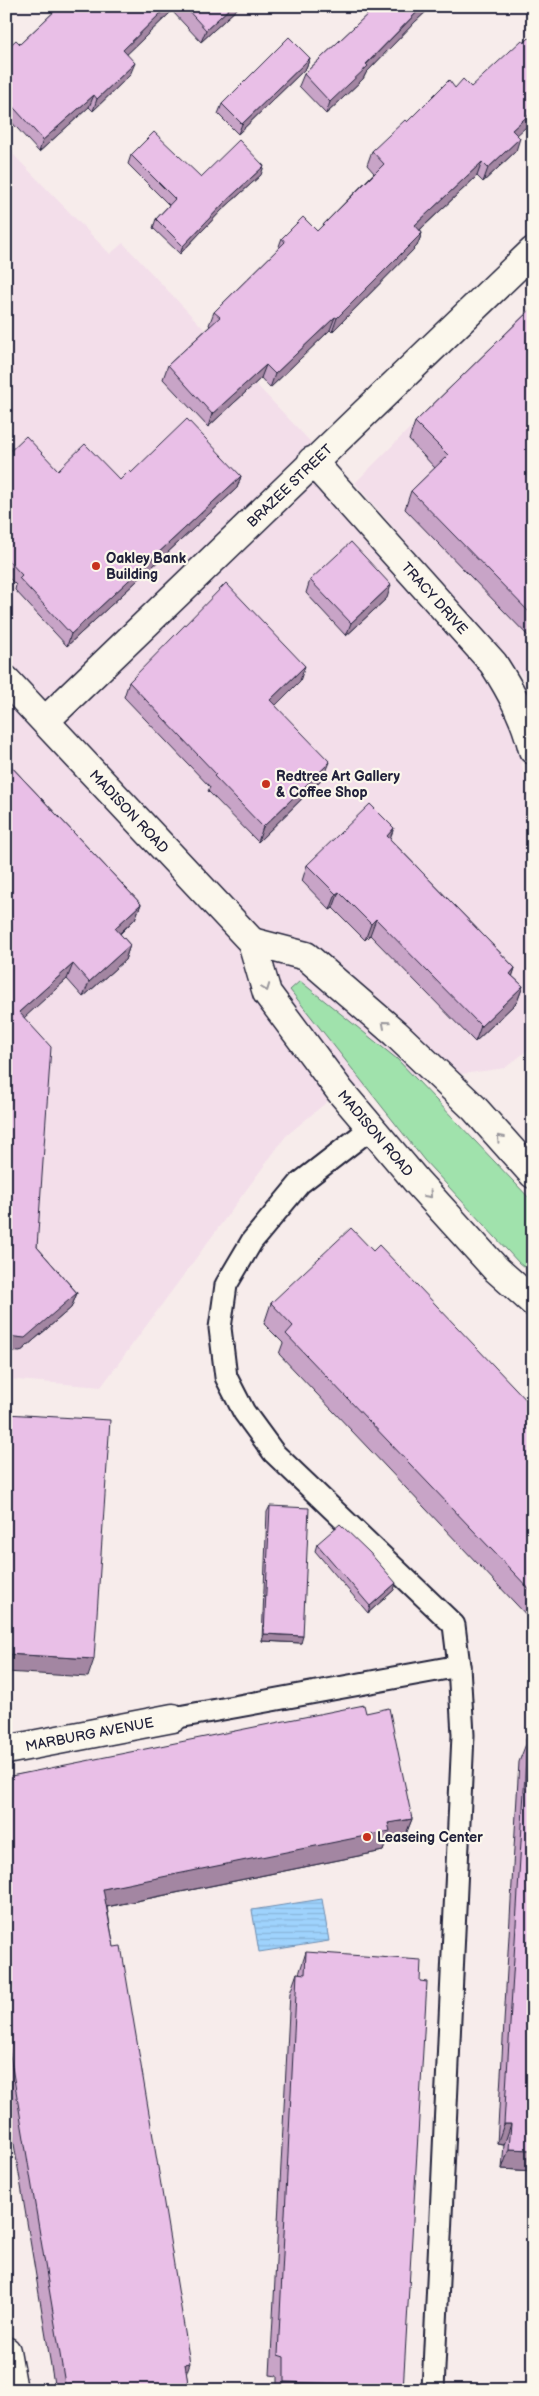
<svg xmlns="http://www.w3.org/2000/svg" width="539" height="2396" font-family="'Balsamiq Sans',sans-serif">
<defs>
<pattern id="water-rules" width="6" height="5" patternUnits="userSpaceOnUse" patternTransform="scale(1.25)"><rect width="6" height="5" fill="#9fd3fd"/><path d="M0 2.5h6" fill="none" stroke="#89b5da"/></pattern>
</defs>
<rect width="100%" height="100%" fill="#f7eceb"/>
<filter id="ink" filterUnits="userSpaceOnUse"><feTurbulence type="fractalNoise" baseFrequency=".02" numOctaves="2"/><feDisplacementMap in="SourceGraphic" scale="10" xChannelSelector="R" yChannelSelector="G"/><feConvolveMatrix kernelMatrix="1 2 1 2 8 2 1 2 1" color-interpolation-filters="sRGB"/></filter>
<g filter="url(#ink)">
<!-- built -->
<g fill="#f3deea">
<path d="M6,147L110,254L123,243L321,453L313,462L478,668L514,727L531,811L533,1046L505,1068L340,1091L286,1136L101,1387L6,1379Z"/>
<path d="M533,305V699L525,680L355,483Z"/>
</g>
<!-- grass -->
<path fill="#a0e2ac" stroke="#618274" d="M300,981L397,1059L533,1202V1274L519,1263L424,1160L290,990Z"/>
<!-- water -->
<path fill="url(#water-rules)" stroke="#6d8caf" d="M322,1899L329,1941L259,1952L252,1910Z"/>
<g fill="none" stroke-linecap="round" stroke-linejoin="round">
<!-- lane casing -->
<g stroke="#22223b" stroke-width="25">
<g id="lane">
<path d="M371,1128L300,1183L252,1241L226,1285L220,1328L226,1377L244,1412L274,1453L454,1625L459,1666L463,1735L433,2390"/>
<path d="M173,1718L459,1666"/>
</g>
</g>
<!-- street casing -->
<g stroke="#22223b" stroke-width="31">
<g id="street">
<path id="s1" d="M312,461L493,663C511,691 525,717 533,750"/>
<path id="s2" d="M46,720L533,251"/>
<path id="s3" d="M6,1750L173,1718"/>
<path d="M6,2351L13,2390"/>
</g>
</g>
<!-- secondary casing -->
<g stroke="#22223b" stroke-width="31">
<g id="secondary">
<path id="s4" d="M6,680L252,942L267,993L340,1091L418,1183L496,1269L533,1302"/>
<path d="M252,942L306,956L395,1033L474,1108L533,1174"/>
</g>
</g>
<!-- lane -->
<use href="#lane" stroke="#fbf7ec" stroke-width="21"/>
<!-- street -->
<use href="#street" stroke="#fbf7ec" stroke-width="28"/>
<!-- secondary -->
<use href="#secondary" stroke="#fbf7ec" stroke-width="28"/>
</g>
<!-- wall -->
<g fill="#c8a4c7" stroke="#22223b">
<path d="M60,6H240L201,42L172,11L127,54L130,75L93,111L89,107L39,152L6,116V49L20,44Z"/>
<path d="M372,6H432L415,22L366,73L363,79L326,114L299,86L304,74L367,15L369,9Z"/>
<path d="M310,58L306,68L238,134L218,114L222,104Z"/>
<path d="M455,88L517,134L516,151L483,182L477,176L420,230L422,233L417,246L332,332L330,330L270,388L261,378L208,427L163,379L168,365L210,326L209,325L214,312L278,249L282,238L317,231L374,173L367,165L372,151L407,122Z"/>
<path d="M131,155L201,177L261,175L222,210L180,254L153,228L156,219L169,205L128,164Z"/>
<path d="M533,307V641L405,509L411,491L435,468L409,440L415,422Z"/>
<path d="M6,455L58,470L120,480L131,473L241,476L237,488L67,646L15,590L16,585L6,575Z"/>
<path d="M310,580L387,598L346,636L306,593Z"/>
<path d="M300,681L275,705L324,777L258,842L208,791L210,787L124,697L129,682Z"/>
<path d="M6,761L141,904L135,919L120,934L130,945L125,960L83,997L67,979L24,1017L37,1247L77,1293L71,1308L20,1352Z"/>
<path d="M390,839L515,968L512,976L523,986L517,1002L475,1042L370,935L365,940L333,908L330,910L302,881L307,865Z"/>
<path d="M373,1251L533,1407V1622L279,1354L283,1343L264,1324L271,1303Z"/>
<path d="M270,1506L301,1643L262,1641L267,1512Z"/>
<path d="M317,1544L394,1590L368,1613L315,1551Z"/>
<path d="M366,1713L412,1819L404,1839L386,1842L383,1851L107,1907L189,2390H55L6,2096V1777Z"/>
<path d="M533,1721V2171L502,2169L504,2145L497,2144L519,1762L526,1744V1739Z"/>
<path d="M306,1952L403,2390H277V2376L270,2375L290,1993L297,1973L299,1974Z"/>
</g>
<!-- shaded-wall -->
<g fill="#a386a2" stroke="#22223b">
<path d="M168,6H174L172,11L119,62L123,50Z"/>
<path d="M232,6H240L201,42L206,30Z"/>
<path d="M423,6H432L415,22L366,73L363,79L326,114L330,102Z"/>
<path d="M310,58L306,68L238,134L242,124Z"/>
<path d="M135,63L130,75L93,111L97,99Z"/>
<path d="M94,95L89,107L39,152L43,140Z"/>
<path d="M533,111V121L508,143L512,130Z"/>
<path d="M520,138L516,151L483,182L488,168Z"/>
<path d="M482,162L477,176L410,239L415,225Z"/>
<path d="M264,166L261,175L222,210L180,254L183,246L225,202Z"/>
<path d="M422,233L417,246L332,332L337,318Z"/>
<path d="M335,317L330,330L270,388L275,374Z"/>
<path d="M266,365L261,378L208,427L212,414Z"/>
<path d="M533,418V430L529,422Z"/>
<path d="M241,476L237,488L67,646L71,634Z"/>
<path d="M391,585L387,598L346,636L351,623Z"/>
<path d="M305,666L300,681L265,716L270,700Z"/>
<path d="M330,762L324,777L258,842L263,827Z"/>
<path d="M394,828L388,844L387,836Z"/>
<path d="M339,892L333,908L330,910L336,894Z"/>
<path d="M141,904L135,919L109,943L115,928Z"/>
<path d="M376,919L370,935L365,940L371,924Z"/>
<path d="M130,945L125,960L83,997L89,982Z"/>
<path d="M73,964L67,979L14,1027L19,1012Z"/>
<path d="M515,968L510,984V974Z"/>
<path d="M523,986L517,1002L475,1042L481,1026Z"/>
<path d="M77,1293L71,1308L20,1352L6,1351V1336Z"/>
<path d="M396,1583L394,1590L368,1613L370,1606Z"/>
<path d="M264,1634L303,1636L301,1643L262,1641Z"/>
<path d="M6,1654L94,1659L88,1677L6,1672Z"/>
<path d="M412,1819L404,1839L386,1842L383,1851L96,1909L103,1889L388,1823Z"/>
<path d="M504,2124H511L504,2145L497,2144Z"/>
<path d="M509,2149L533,2150V2171L502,2169Z"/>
<path d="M190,2363L183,2383L185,2364Z"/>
<path d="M284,2382L375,2385L373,2390H281Z"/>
<path d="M71,2383L69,2390H63L65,2384Z"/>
</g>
<!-- building -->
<g fill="#e9bfe7" stroke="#22223b">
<path d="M60,6H168L123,50L135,63L97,99L94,95L43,140L6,99V49L16,40L20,44Z"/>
<path d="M184,6H232L206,30Z"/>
<path d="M372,6H423L366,64L368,66L330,102L304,74L371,11L369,9Z"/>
<path d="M533,34V111L512,130L520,138L488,168L482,162L415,225L422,233L337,318L335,317L275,374L266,365L212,414L168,365L220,317L214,312L285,242L282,238L303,217L317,231L384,164L372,151L405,120L407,122L449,80L455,88L463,79L471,87L522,40L524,43Z"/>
<path d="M289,37L310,58L242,124L222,104Z"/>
<path d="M154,132L201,177L239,140L264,166L225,202L183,246L156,219L175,199L131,155Z"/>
<path d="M533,307V418L529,422L533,426V616L411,491L448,455L415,422Z"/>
<path d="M187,419L241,476L71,634L19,578L22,575L6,558V455L26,436L58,470L85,444L120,480L129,471L131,473Z"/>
<path d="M351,542L391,585L351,623L310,580Z"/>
<path d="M226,583L305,666L270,700L330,762L263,827L214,776L216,774L129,682Z"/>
<path d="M6,761L141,904L115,928L130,945L89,982L73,964L19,1012L51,1047L37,1247L77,1293L25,1338L6,1336Z"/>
<path d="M370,804L394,828L387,836L515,968L510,974L523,986L481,1026L376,919L371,924L339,892L336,894L307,865Z"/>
<path d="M351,1228L373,1251L379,1245L533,1407V1593L286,1334L293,1326L271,1303Z"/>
<path d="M6,1414L110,1420L94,1659L6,1654Z"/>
<path d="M270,1506L309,1508L303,1636L264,1634Z"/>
<path d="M340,1524L370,1553L396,1583L370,1606L317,1544Z"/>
<path d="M364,1705L366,1713L389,1708L412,1819L388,1823L390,1831L103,1889L114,1947L121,1946L159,2173L190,2363L185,2364L189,2390H72L71,2383L65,2384L6,2031V1777Z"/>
<path d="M533,1737V2150L509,2149L511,2124H504L527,1742H533Z"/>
<path d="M306,1952L421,1960L420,1981L427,1982L403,2390H375V2385L284,2382V2357L278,2355L297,1973L305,1974Z"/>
</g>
<!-- one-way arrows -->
<defs><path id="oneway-chevron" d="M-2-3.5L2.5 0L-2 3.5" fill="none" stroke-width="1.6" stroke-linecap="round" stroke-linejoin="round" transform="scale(1.25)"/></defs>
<g stroke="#99979c">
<use href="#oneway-chevron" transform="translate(266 988) rotate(69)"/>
<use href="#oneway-chevron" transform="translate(385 1024) rotate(-139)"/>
<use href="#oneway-chevron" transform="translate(500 1138) rotate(-132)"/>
<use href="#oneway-chevron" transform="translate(429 1195) rotate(48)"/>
</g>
</g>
<!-- markers -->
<g fill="#c8321e" stroke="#fbf7ec" stroke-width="2">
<circle cx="96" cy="566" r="5"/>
<circle cx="266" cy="784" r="5"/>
<circle cx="367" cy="1837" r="5"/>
</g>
<g text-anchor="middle" stroke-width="4.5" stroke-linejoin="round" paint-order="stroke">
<!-- street labels -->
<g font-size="14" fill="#22223b" stroke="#fbf7ec">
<text dy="5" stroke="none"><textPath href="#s2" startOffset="338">BRAZEE STREET</textPath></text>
<text dy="5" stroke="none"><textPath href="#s1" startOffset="184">TRACY DRIVE</textPath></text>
<text dy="5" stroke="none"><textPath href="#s4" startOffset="180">MADISON ROAD</textPath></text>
<text dy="5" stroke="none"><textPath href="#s4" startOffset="590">MADISON ROAD</textPath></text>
<text dy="5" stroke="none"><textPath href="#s3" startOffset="85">MARBURG AVENUE</textPath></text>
</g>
<!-- poi labels -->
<g font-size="14" font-weight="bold" fill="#22223b" stroke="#fbf7ec" text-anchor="start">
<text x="106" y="563">Oakley Bank<tspan x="106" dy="16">Building</tspan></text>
<text x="276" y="781">Redtree Art Gallery<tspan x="276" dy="16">&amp; Coffee Shop</tspan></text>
<text x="377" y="1842">Leaseing Center</text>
</g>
</g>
<!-- margin -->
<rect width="539" height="2396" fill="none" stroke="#fbf7ec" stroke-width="25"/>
<rect x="12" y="12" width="514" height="2371" fill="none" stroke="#22223b" stroke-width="2" filter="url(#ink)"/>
</svg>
